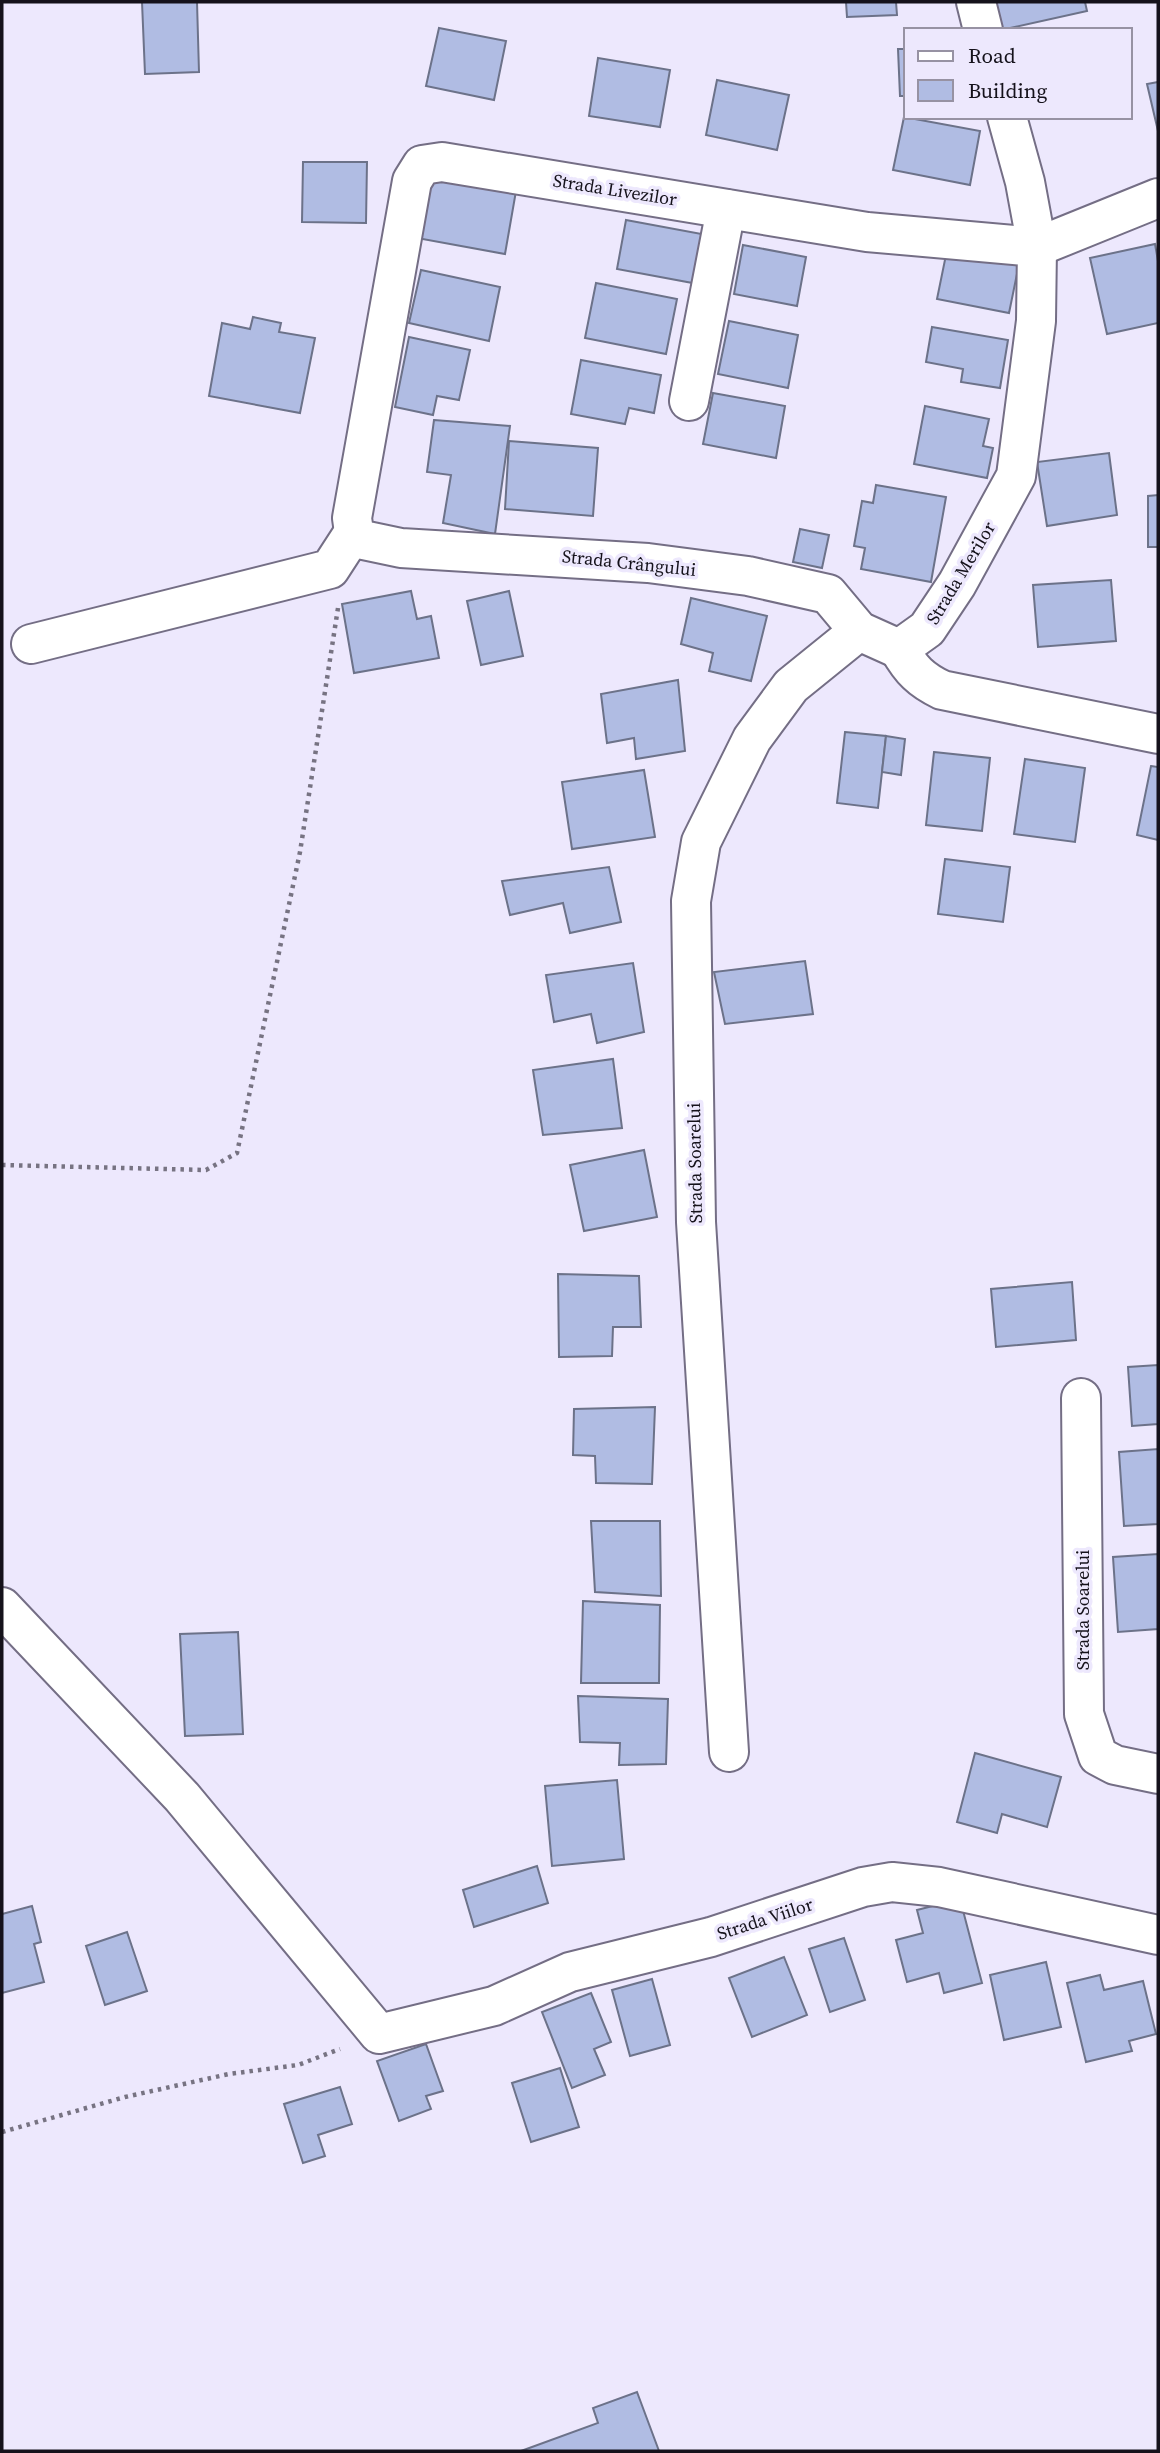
<svg xmlns="http://www.w3.org/2000/svg" width="1160" height="2453" font-family="'Source Serif 4',serif">
<rect width="100%" height="100%" fill="#ede8fd"/>
<!-- building -->
<g fill="#b0bce3" stroke="#6c7289" stroke-width="2">
<path d="M142,2H197L199,72L145,74Z"/>
<path d="M846,2H896L897,15L847,17Z"/>
<path d="M995,2H1085L1087,11L1001,30Z"/>
<path d="M439,28L506,41L494,100L426,86Z"/>
<path d="M898,49H906V96H900Z"/>
<path d="M598,58L670,70L660,127L589,116Z"/>
<path d="M717,80L789,95L777,150L706,135Z"/>
<path d="M1158,82V131L1147,84Z"/>
<path d="M904,117L980,131L970,185L893,170Z"/>
<path d="M303,162H367L366,223L302,222Z"/>
<path d="M429,175L516,191L505,254L417,238Z"/>
<path d="M626,220L707,235L698,284L617,269Z"/>
<path d="M1155,244L1158,261V323L1107,334L1090,258Z"/>
<path d="M743,245L806,257L797,306L734,294Z"/>
<path d="M947,250L1019,264L1009,313L937,299Z"/>
<path d="M421,270L500,287L489,341L409,323Z"/>
<path d="M596,283L677,299L666,354L585,338Z"/>
<path d="M253,317L281,323L279,332L315,338L300,413L209,396L222,323L250,329Z"/>
<path d="M729,321L798,335L788,388L718,374Z"/>
<path d="M932,327L1008,340L1000,388L961,382L963,369L926,362Z"/>
<path d="M409,337L470,350L459,400L437,396L433,415L395,407Z"/>
<path d="M581,360L661,375L654,413L629,408L625,424L571,414Z"/>
<path d="M713,393L785,406L776,458L703,444Z"/>
<path d="M925,406L989,419L983,446L993,448L987,478L914,464Z"/>
<path d="M434,420L510,426L495,534L443,523L451,475L427,472Z"/>
<path d="M509,441L598,448L593,516L505,509Z"/>
<path d="M1109,453L1117,515L1047,526L1037,462Z"/>
<path d="M876,485L946,497L931,582L861,569L865,548L854,546L862,501L873,503Z"/>
<path d="M1158,495V547H1148V496Z"/>
<path d="M800,529L829,535L822,568L793,562Z"/>
<path d="M1111,580L1116,641L1038,647L1033,585Z"/>
<path d="M411,591L417,619L431,616L439,658L354,673L342,604Z"/>
<path d="M509,591L523,656L481,665L467,601Z"/>
<path d="M691,598L767,616L751,681L709,671L713,653L681,644Z"/>
<path d="M678,680L685,751L636,759L634,738L607,743L601,694Z"/>
<path d="M845,732L886,736L878,808L837,803Z"/>
<path d="M886,736L905,739L901,775L882,772Z"/>
<path d="M934,752L990,758L982,831L926,825Z"/>
<path d="M1025,759L1085,768L1075,842L1014,834Z"/>
<path d="M1151,766L1158,767V840L1137,835Z"/>
<path d="M644,770L655,837L572,849L562,782Z"/>
<path d="M945,859L1010,867L1003,922L938,914Z"/>
<path d="M609,867L621,922L570,933L563,903L510,915L502,881Z"/>
<path d="M805,961L813,1014L725,1024L714,972Z"/>
<path d="M633,963L644,1032L597,1043L591,1014L554,1022L546,975Z"/>
<path d="M613,1059L622,1128L543,1135L533,1070Z"/>
<path d="M644,1150L657,1217L584,1231L570,1165Z"/>
<path d="M558,1274L639,1276L641,1327H613L612,1356L559,1357Z"/>
<path d="M1072,1282L1076,1340L996,1347L991,1289Z"/>
<path d="M1158,1365V1424L1132,1426L1128,1367Z"/>
<path d="M655,1407L652,1484L596,1483L595,1456L573,1455L574,1409Z"/>
<path d="M1158,1449V1524L1124,1526L1119,1452Z"/>
<path d="M591,1521H660L661,1596L595,1592Z"/>
<path d="M1158,1554V1629L1118,1632L1113,1557Z"/>
<path d="M583,1601L660,1605L659,1683H581Z"/>
<path d="M238,1632L243,1734L185,1736L180,1634Z"/>
<path d="M578,1696L668,1699L666,1764L619,1765L620,1743L580,1742Z"/>
<path d="M975,1753L1061,1777L1047,1827L1002,1814L997,1833L957,1822Z"/>
<path d="M617,1780L624,1859L552,1866L545,1786Z"/>
<path d="M537,1866L548,1903L474,1927L463,1890Z"/>
<path d="M960,1899L982,1983L944,1993L939,1973L907,1982L896,1940L923,1933L917,1910Z"/>
<path d="M32,1906L41,1942L34,1944L44,1982L2,1993V1914Z"/>
<path d="M127,1932L147,1991L105,2005L86,1946Z"/>
<path d="M844,1938L865,2000L830,2012L809,1949Z"/>
<path d="M784,1957L807,2015L752,2037L729,1978Z"/>
<path d="M1046,1962L1061,2027L1004,2040L990,1975Z"/>
<path d="M1100,1975L1104,1990L1143,1981L1156,2034L1129,2041L1132,2051L1086,2062L1067,1983Z"/>
<path d="M652,1979L670,2045L630,2056L612,1990Z"/>
<path d="M591,1993L611,2042L594,2049L605,2075L572,2088L542,2012Z"/>
<path d="M426,2044L443,2091L426,2096L431,2109L399,2121L377,2061Z"/>
<path d="M560,2068L579,2127L531,2142L512,2083Z"/>
<path d="M340,2087L352,2124L318,2135L325,2156L303,2163L284,2104Z"/>
<path d="M637,2392L659,2451H521L598,2423L593,2408Z"/>
</g>
<g fill="none" stroke-linecap="round" stroke-linejoin="round">
<!-- minor casing -->
<g stroke="#746e85" stroke-width="42">
<g id="minor">
<path d="M976,2L983,30"/>
<path d="M1007,117L1025,182L1037,247L1036,321L1016,476L957,584L927,629L899,649C911,670 921,680 942,690L1158,734"/>
<path d="M689,401L726,209"/>
<path d="M31,644L330,569L354,532"/>
<path d="M899,649L859,631L828,594L748,576L648,563L401,548L363,540L354,532L352,518L412,181L422,165L442,162L867,232L1037,247L1158,198"/>
<path d="M1081,1398L1084,1714L1098,1756L1115,1765L1158,1774"/>
<path d="M2,1607L182,1797L379,2034L494,2006L570,1972L711,1937L863,1887L892,1882L939,1887L1158,1935"/>
<path d="M729,1752L696,1222L691,901L701,842L752,739L791,686L859,631"/>
</g>
</g>
<!-- path -->
<g stroke="#777382" stroke-width="4.5" stroke-dasharray="3.5 5" stroke-linecap="butt">
<path d="M2,1165L206,1170L237,1153L300,852L338,608"/>
<path d="M2,2132L125,2097L229,2074L298,2065L340,2049"/>
</g>
<!-- minor -->
<use href="#minor" stroke="#fff" stroke-width="38"/>
</g>
<g text-anchor="middle" stroke-width="7" stroke-linejoin="round" paint-order="stroke">
<!-- street labels -->
<g font-size="18" fill="#15121b" stroke="#ede8fd">
<text transform="translate(615 190) rotate(9)" y="6">Strada Livezilor</text>
<text transform="translate(629 563) rotate(6)" y="6">Strada Crângului</text>
<text transform="translate(961 573) rotate(-59)" y="6">Strada Merilor</text>
<text transform="translate(695 1163) rotate(-91)" y="6">Strada Soarelui</text>
<text transform="translate(1083 1610) rotate(-90)" y="6">Strada Soarelui</text>
<text transform="translate(765 1919) rotate(-18)" y="6">Strada Viilor</text>
</g>
</g>
<!-- border -->
<rect width="1160" height="2453" fill="none" stroke="#15121b" stroke-width="7"/>
<!-- legend -->
<rect x="904" y="28" width="228" height="91" fill="#ede8fd" stroke="#9792a3" stroke-width="2"/>
<rect x="918" y="51" width="35" height="10" fill="#ffffff" stroke="#9792a3" stroke-width="2"/>
<text x="968" y="63" font-size="21" fill="#15121b">Road</text>
<rect x="918" y="80" width="35" height="21" fill="#b0bce3" stroke="#9792a3" stroke-width="2"/>
<text x="968" y="98" font-size="21" fill="#15121b">Building</text>
</svg>
